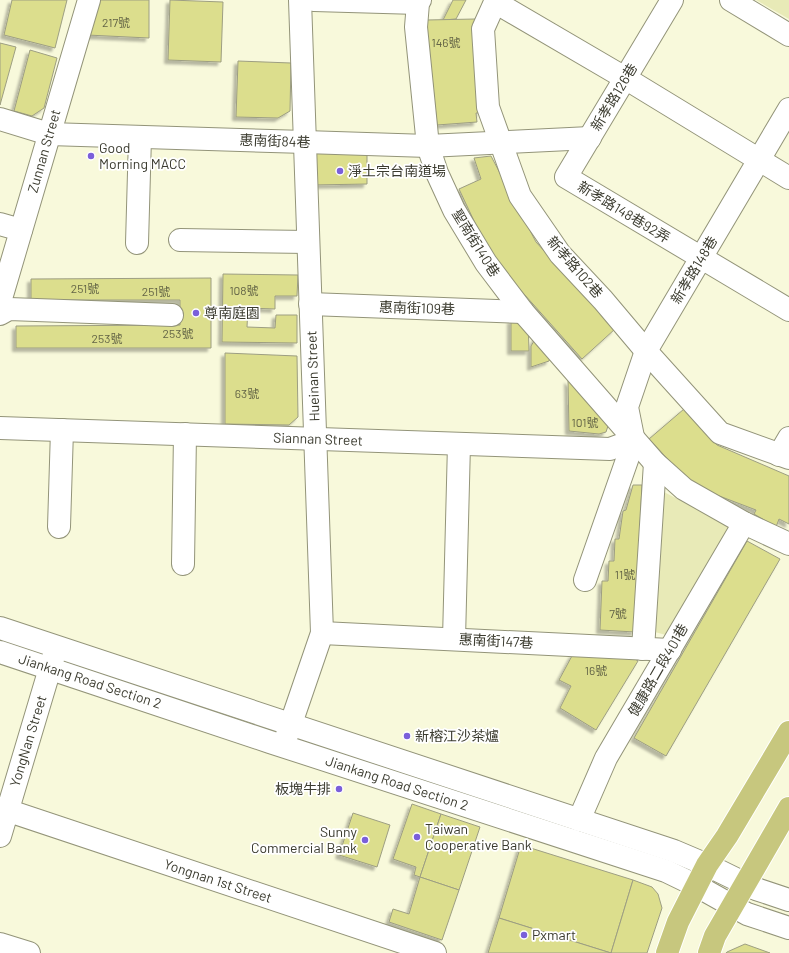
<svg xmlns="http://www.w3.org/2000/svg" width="789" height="953" font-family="Barlow,'Noto Sans TC',sans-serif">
<defs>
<filter id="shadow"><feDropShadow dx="-3.5" dy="3.5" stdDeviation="1" flood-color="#0004"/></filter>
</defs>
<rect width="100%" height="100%" fill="#f8f9db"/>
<!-- green -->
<g fill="#e8eab7">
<path d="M756,0H789V19Z"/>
<path d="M660,490L732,527L670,636L651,631Z"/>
</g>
<!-- building -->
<g fill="#dcde8d" stroke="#9d9e82" filter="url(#shadow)">
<path d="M12,0H67L55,48L4,35Z"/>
<path d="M99,0H149V38L87,35Z"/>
<path d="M170,0L223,2L221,62L168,60Z"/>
<path d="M453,0H466L456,19L443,20Z"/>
<path d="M475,19L477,23L472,26L480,113H476L477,122L437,125L426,20Z"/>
<path d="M0,43L16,47L0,105Z"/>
<path d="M30,50L57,58L44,108L32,116L14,111Z"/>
<path d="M238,61L291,63L290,111L278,118L236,117Z"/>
<path d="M321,149H367V184L313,185V157Z"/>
<path d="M491,156L536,242L615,329L582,359L491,257L459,189L481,179L474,158Z"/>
<path d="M223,274L298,275L297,296H275V309L248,308L247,327L275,328L276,315H297V343L222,342Z"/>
<path d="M211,278V348H16V326L180,325V300H31V279Z"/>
<path d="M511,320H528L529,351H511Z"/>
<path d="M537,336L552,351L549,361L531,367V346Z"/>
<path d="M225,353L297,356L298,417L289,425L225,424Z"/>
<path d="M568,380L610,420L606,432L599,434L569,431Z"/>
<path d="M684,409L717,445L789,476V524L779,519L776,527L754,514L756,510L693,486L649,439Z"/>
<path d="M633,485H642L635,632L600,630L602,581H608L609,561H614L615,539H619L623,511L626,510Z"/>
<path d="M747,541L780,559L666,756L634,738Z"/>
<path d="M626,653L638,661L596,730L560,708L571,686L559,680L573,654Z"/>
<path d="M412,804L441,814L420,877L414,875L416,867L393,859Z"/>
<path d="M353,813L390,825L377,867L339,855Z"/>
<path d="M441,814L480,827L459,890L420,877Z"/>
<path d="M521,845L633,880L611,953L499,918Z"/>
<path d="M420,877L459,890L442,940L389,922L393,909L409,914Z"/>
<path d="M633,880L652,887L658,894L662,908L647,953H611Z"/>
<path d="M499,918L611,953H612H488Z"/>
<path d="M745,944L770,953H726L727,952Z"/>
</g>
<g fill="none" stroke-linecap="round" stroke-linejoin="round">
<!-- minor casing -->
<g stroke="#939479" stroke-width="24">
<g id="minor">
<path d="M314,0L418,3"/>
<path d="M420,0L418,3L416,27L428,146L437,173L454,210L486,263L523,312L655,463L684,489L744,523L789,544"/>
<path d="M496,0L483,29L488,107L520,196L560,254L603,300L646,351L720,433L789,458"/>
<path d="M672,0L566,177L789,310"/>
<path d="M731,0L789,35"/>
<path d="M495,2L625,78L789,178"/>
<path d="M0,119L49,134L305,142L428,146L590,138"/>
<path d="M0,224L21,230"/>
<path d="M180,240L308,242"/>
<path d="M137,243L140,137"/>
<path d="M0,302L89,0"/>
<path d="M310,304L523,312"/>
<path d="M0,314L9,309L172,315"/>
<path d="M0,428L610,449L634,440"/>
<path d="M633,437L627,407L646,351L789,109"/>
<path d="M779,455L789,438"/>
<path d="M59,527L62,430"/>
<path d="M183,564L185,434"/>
<path d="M585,580L634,440"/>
<path d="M0,628L674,851L707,865L756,889L789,900"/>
<path d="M322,633L670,650"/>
<path d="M454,639L459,444"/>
<path d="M643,649L655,463"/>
<path d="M0,652L270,742L666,871L697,886L747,914L789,928"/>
<path d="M286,738L322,633L300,0"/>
<path d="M0,808L435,953"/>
<path d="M579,820L606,758L744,523"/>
<path d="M0,836L54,655"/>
<path d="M0,944L29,953"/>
</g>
</g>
<!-- major casing -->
<g stroke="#fff" stroke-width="24">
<g id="major">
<path d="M667,953L678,922L707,865L727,836L789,732"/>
<path d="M709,953L715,936L789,808"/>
</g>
</g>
<!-- minor -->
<use href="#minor" stroke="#fff" stroke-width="22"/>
<!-- major -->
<use href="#major" stroke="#c7c77e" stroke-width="22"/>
</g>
<!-- markers -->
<g fill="#7a5fda" stroke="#fff" stroke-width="1.5">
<circle cx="91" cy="156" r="4"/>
<circle cx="340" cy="171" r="4"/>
<circle cx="196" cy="313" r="4"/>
<circle cx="407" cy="736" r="4"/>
<circle cx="339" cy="789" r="4"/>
<circle cx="417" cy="837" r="4"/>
<circle cx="365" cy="840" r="4"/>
<circle cx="524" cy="935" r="4"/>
</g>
<g text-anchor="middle" stroke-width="3.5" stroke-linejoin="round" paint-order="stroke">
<!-- number labels -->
<g font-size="12" fill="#636446">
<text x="116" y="27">217號</text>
<text x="446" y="47">146號</text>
<text x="85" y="293">251號</text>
<text x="244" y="295">108號</text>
<text x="156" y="296">251號</text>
<text x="178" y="338">253號</text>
<text x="107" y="343">253號</text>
<text x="247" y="398">63號</text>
<text x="585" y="427">101號</text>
<text x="625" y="579">11號</text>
<text x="618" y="618">7號</text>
<text x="596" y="675">16號</text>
</g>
<!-- street labels -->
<g font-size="14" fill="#3b3b2f" stroke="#fff">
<text transform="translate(614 97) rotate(-59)" y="5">新孝路126巷</text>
<text transform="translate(275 141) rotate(2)" y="5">惠南街84巷</text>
<text transform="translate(44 151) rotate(-74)" y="5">Zunnan Street</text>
<text transform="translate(624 212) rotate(31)" y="5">新孝路148巷92弄</text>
<text transform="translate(476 243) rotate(58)" y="5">聖南街140巷</text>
<text transform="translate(575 267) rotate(49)" y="5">新孝路102巷</text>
<text transform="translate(694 270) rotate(-59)" y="5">新孝路148巷</text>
<text transform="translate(417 308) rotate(2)" y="5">惠南街109巷</text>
<text transform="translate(313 376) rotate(-92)" y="5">Hueinan Street</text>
<text transform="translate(318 439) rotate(2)" y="5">Siannan Street</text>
<text transform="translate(496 641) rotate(3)" y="5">惠南街147巷</text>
<text transform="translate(658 670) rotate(-60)" y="5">健康路二段401巷</text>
<text transform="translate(90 681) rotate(18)" y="5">Jiankang Road Section 2</text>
<text transform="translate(28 741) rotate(-73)" y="5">YongNan Street</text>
<text transform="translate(397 783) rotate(18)" y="5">Jiankang Road Section 2</text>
<text transform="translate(218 881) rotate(18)" y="5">Yongnan 1st Street</text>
</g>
<!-- poi labels -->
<g font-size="14" fill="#3b3b2f" stroke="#fff" text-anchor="start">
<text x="99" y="153">Good<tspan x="99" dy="16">Morning MACC</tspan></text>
<text x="348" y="176">淨土宗台南道場</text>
<text x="204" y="318">尊南庭園</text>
<text x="415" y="741">新榕江沙茶爐</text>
<text x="331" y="794" text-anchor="end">板塊牛排</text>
<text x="425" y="834">Taiwan<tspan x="425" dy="16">Cooperative Bank</tspan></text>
<text x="357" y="837" text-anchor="end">Sunny<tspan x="357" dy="16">Commercial Bank</tspan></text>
<text x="532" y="940">Pxmart</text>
</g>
</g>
</svg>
